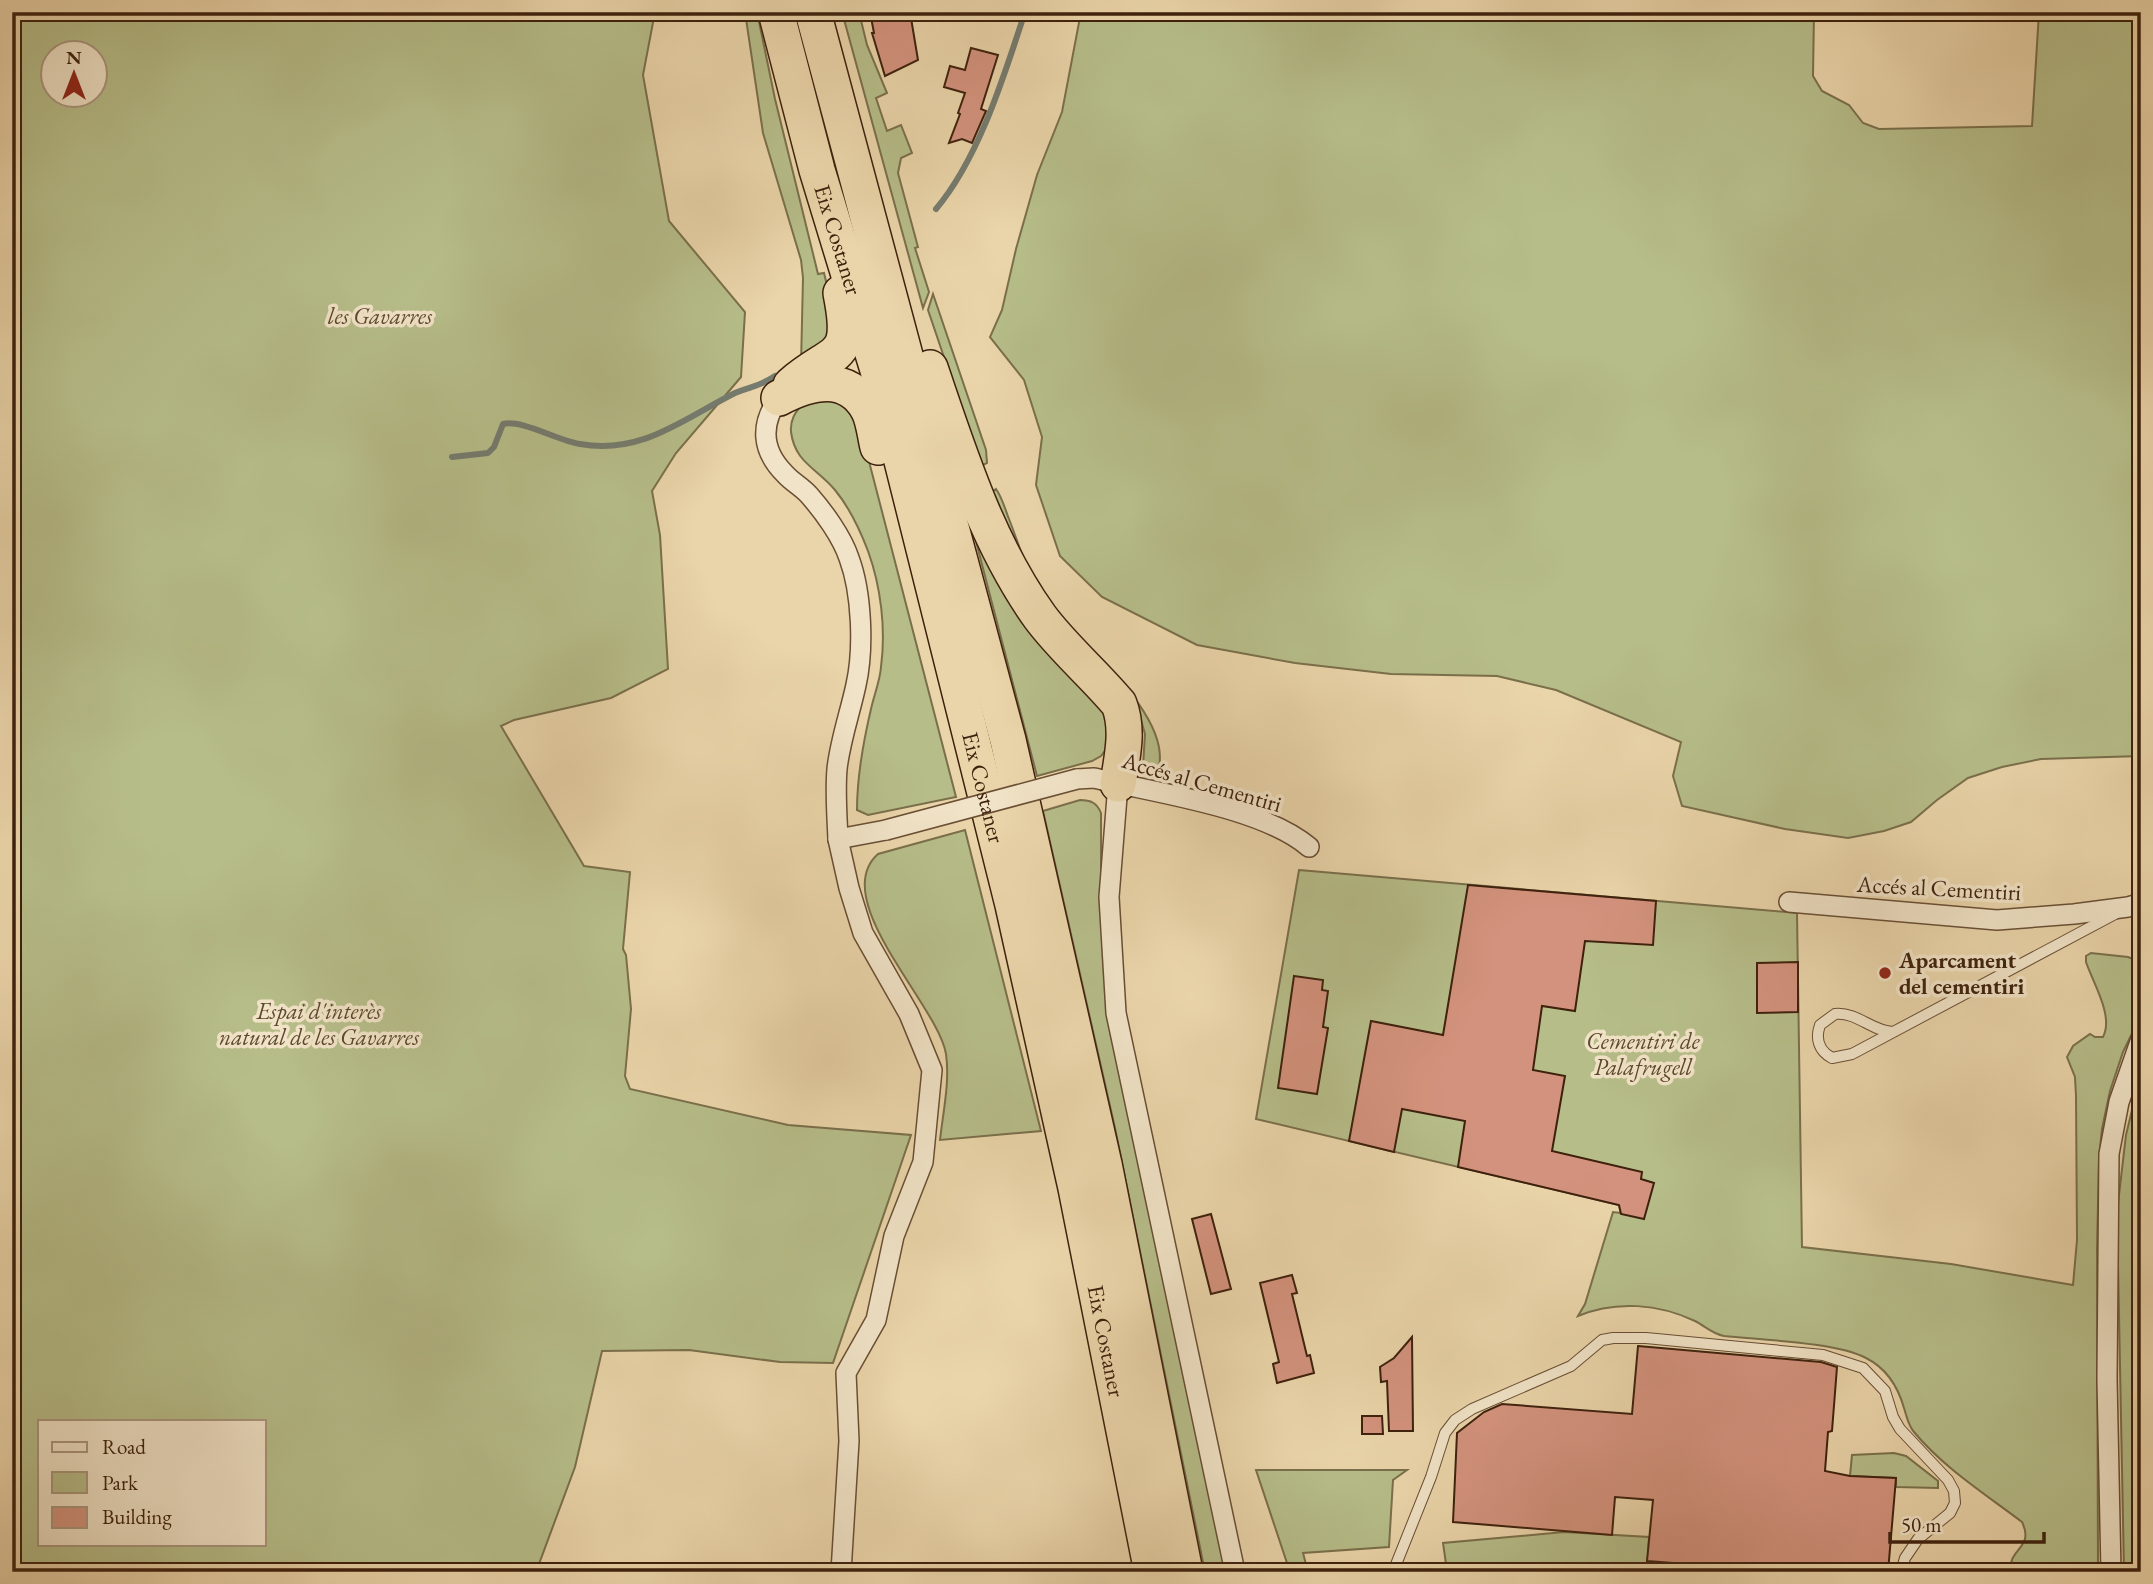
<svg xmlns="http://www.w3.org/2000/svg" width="2153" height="1584" font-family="'EB Garamond',serif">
<rect width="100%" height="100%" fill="#ead4a9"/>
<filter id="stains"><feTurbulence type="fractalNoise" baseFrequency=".00286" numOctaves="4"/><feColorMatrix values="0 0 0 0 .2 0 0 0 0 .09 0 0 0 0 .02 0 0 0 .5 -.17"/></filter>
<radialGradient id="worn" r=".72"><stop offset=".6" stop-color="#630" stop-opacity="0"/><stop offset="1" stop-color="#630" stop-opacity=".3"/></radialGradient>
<!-- green -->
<g fill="#b6bd89" stroke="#7a6f4b" stroke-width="2" fill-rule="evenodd">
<path d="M12,12H655L643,75L669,221L745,312L741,377L676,453L652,491L660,535L668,669L611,698L514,720L501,726L584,866L630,872L623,949L626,955L631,1009L625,1076L630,1089L788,1125L911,1135L833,1363L780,1362L689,1350L602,1351L575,1467L536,1572H12ZM52,52H94V94H52ZM40,1421H264V1544H40Z"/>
<path d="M745,12H757L775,99L818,274L824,273L832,306L834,339L801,365L803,278L801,260L763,133Z"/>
<path d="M842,12H859L867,45L887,93L876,98L887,131L901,125L912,153L901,158L898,173L918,247L915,248L929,292L923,308Z"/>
<path d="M1081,12H1307L1334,16L1338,12H1814L1813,76L1822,91L1849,105L1863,123L1879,129L2032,126L2039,12H2141V756L2041,759L2002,767L1968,778L1937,800L1911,822L1884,831L1848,838L1785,829L1682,806L1673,776L1681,742L1556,690L1497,676L1391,674L1295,663L1197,645L1102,597L1060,556L1036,485L1042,437L1024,380L990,337L1002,310L1016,249L1037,175L1062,112Z"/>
<path d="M933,294L986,450L987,463L983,465L980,463L928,310Z"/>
<path d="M841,399L858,419L956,797L868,815L857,810C857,775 863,743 871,709C874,695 880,681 881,667C886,629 881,587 868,551C860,530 849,507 835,490C817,468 795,463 791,432C790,420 795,412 803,404Z"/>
<path d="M996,489C1002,497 1005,509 1009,519C1019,544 1027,575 1044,598C1073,637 1179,718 1157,773H1151L1143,767L1145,734L1137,706L1041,598L992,492Z"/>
<path d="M973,530L1102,704L1111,743L1101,756L1092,761L1037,776Z"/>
<path d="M1080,800C1091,800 1097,803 1101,813V899L1226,1572H1205L1115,1128L1043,811Z"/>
<path d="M965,830L1041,1131L940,1140C943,1112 950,1082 946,1054C938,1005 827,899 878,854Z"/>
<path d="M1299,870L1797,913L1802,1247L1951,1264L2073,1285L2077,1240L2076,1096L2075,1077L2067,1057L2073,1046L2090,1034L2095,1037H2103C2114,1016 2093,983 2086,962V956L2091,953L2128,957L2141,962V1015L2123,1052L2110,1091L2102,1129L2099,1158L2097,1249L2098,1572H2011C2007,1548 2035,1549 2022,1522C1985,1494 1944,1468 1914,1432C1908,1425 1907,1417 1904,1408C1898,1387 1886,1368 1866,1358C1836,1342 1760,1340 1724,1336C1712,1334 1705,1326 1695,1321C1659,1304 1616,1300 1578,1316L1585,1304L1613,1212L1621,1213L1619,1205L1256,1119Z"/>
<path d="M2141,1073V1168L2136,1223H2141V1572H2124L2117,1212L2126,1135Z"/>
<path d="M1894,1453L1906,1456L1938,1481V1488L1896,1487V1478L1850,1476L1852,1455Z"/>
<path d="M1256,1470H1407L1393,1480L1389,1547L1303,1553L1308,1572H1290Z"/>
<path d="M1564,1532L1649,1537L1647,1569L1628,1572L1447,1571L1443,1543Z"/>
</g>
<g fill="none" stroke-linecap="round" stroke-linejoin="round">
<!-- stream -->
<g stroke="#757b6f" stroke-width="6">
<path d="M936,209C979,158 1004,76 1025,12"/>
<path d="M452,457L488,453L494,447L503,424C521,419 559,441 580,444C642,455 683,419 735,393C751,386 759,387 775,376"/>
</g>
</g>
<!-- building -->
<g fill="#d3927d" stroke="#3e210d" stroke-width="2">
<path d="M870,12H910L918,60L885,76L872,33H874Z"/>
<path d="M971,48L998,55L981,109L986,111L972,143L962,139L949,143L960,114L958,113L965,93L944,87L950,66L965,70Z"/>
<path d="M1468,885L1656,901L1653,945L1585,941L1575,1011L1542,1006L1533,1070L1565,1076L1552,1151L1642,1172L1641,1179L1654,1183L1644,1219L1621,1214L1619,1205L1458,1167L1465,1121L1402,1109L1394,1152L1349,1141L1371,1021L1443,1035Z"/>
<path d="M1798,962V1012L1757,1013V963Z"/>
<path d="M1294,976L1323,980L1322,990L1328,991L1323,1027L1328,1028L1317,1094L1278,1088Z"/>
<path d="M1211,1214L1231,1289L1211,1294L1192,1219Z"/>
<path d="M1292,1275L1297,1293L1292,1294L1307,1356L1310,1355L1314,1373L1277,1383L1273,1364L1279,1362L1260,1283Z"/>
<path d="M1412,1337L1413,1431H1389L1387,1381L1381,1382L1380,1367L1394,1358Z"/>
<path d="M1638,1346L1821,1362L1837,1367L1832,1431L1828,1432L1825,1471L1850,1476L1896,1478L1888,1572H1737L1738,1568L1647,1561L1653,1500L1615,1497L1612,1535L1453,1522L1457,1433L1484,1412L1502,1404L1632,1414Z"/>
<path d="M1362,1416H1382L1383,1434H1362Z"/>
</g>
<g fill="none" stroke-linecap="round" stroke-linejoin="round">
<!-- lane casing -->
<g stroke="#694e34" stroke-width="12">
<g id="lane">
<path d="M1893,1032C1871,1031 1858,1012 1835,1014L1820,1025C1815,1039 1819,1051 1832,1058L1852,1054L2115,914"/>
<path d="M1393,1572L1431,1477L1445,1433L1455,1420L1472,1409L1571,1366L1602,1340L1613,1338H1646L1823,1355L1863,1368L1885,1391L1893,1417L1900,1429L1948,1480L1954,1491L1955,1503L1950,1513L1918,1539L1905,1558L1901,1572"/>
</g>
</g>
<!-- street casing -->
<g stroke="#694e34" stroke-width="22">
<g id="street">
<path d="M779,398C760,424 761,450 785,474C792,482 802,487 809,495C824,512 842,537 849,558C862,593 864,649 856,685C850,713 840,741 837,769C835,792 837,816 838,839L886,830"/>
<path d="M1077,779L1094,778C1155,793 1262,807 1309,847"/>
<path d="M1118,784L1109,897L1116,1013L1235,1572"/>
<path d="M838,839L849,888L863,933L909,1014L932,1070L923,1162L894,1236L876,1320L846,1373L849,1441L841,1572"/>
<path d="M1789,902L1997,920L2074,914L2128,907L2141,903"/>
<path d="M2111,1572L2107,1379L2109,1154L2119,1102L2141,1039"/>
</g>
</g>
<!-- highway casing -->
<g stroke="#3e210d" stroke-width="38">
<g id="highway">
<path id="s1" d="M776,12L817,170L885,393L1013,905L1076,1188L1152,1572"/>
<path d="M813,12L1008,740L1104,1164L1185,1572"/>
<path d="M930,368C959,453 987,543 1040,617C1063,648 1094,674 1119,704C1129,730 1122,757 1118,784"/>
<path d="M791,385C834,347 855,364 841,293"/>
<path d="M779,398C810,382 847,372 868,409C874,420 875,435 878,447"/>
</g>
</g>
<!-- lane -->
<use href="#lane" stroke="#f1e3c7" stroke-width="10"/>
<!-- street -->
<use href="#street" stroke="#f1e3c7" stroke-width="19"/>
<!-- highway -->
<use href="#highway" stroke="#ead4a9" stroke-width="35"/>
<!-- street-bridge casing -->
<g stroke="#694e34" stroke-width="22" stroke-linecap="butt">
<path id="street-bridge" d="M886,830L1077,779"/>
</g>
<!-- street-bridge -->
<use href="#street-bridge" stroke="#f1e3c7" stroke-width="19"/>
</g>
<!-- markers -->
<circle fill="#8f2418" stroke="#f1e3c7" stroke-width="2.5" cx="1885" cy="973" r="7"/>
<g text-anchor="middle" stroke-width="7" stroke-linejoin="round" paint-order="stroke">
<!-- street labels -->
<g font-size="23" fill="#3e210d" stroke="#f1e3c7">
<text dy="8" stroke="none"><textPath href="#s1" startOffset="236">Eix Costaner</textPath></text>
<text transform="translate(1202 782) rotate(16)" y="8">Accés al Cementiri</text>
<text dy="8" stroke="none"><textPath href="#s1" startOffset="803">Eix Costaner</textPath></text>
<text transform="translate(1939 888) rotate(3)" y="8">Accés al Cementiri</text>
<text dy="8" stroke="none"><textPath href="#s1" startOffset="1370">Eix Costaner</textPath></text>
</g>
<!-- park labels -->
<g font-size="23" font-style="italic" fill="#5c482c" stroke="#f1e3c7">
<text x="380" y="324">les Gavarres</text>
<text x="319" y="1019">Espai d'interès<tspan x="319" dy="26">natural de les Gavarres</tspan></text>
<text x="1643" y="1049">Cementiri de<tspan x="1643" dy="26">Palafrugell</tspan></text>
</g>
<!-- poi labels -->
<g font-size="23" font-weight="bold" fill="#3e210d" stroke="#f1e3c7" text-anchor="start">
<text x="1899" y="968">Aparcament<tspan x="1899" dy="26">del cementiri</tspan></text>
</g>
</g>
<!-- margin -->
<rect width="2153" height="1584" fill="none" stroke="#ead4a9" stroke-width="42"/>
<rect x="14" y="14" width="2125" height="1556" fill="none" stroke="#3e210d" stroke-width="3.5"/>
<rect x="21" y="21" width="2111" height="1542" fill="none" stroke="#3e210d" stroke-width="2"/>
<!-- legend -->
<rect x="38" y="1420" width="228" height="126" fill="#f1e3c7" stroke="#a9957d" stroke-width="2"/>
<rect x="52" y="1442" width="35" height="10" fill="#f1e3c7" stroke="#a9957d" stroke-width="2"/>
<text x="102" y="1454" font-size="21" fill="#3e210d">Road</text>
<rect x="52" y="1472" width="35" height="21" fill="#b6bd89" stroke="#a9957d" stroke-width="2"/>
<text x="102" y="1490" font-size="21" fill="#3e210d">Park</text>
<rect x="52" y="1507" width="35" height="21" fill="#d3927d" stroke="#a9957d" stroke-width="2"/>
<text x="102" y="1524" font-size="21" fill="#3e210d">Building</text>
<!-- north arrow -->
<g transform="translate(74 74)"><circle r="33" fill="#f1e3c7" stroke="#a9957d" stroke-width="2"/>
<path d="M0-5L12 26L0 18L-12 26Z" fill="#8f2418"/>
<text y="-10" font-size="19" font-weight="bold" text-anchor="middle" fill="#3e210d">N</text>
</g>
<!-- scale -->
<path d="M1890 1532v10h154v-10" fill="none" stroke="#3e210d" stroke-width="3.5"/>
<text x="1901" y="1532" font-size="21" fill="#3e210d" stroke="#f1e3c7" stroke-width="5" paint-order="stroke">50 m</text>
<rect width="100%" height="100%" filter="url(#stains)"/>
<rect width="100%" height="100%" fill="url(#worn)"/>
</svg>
